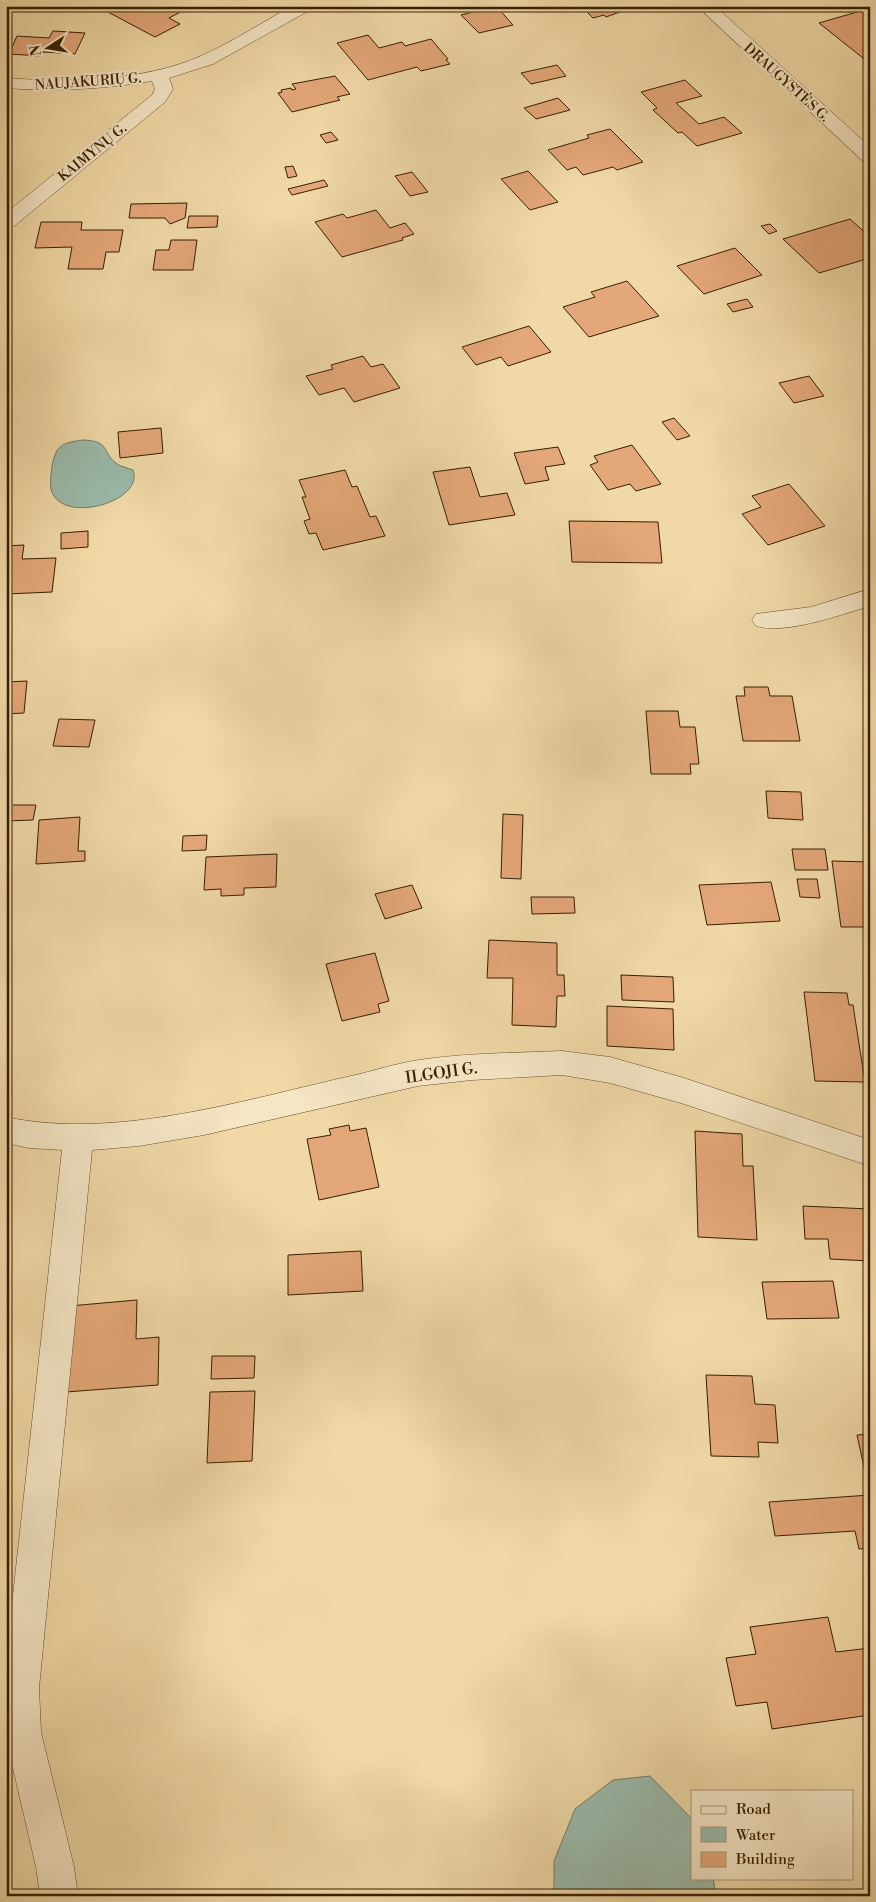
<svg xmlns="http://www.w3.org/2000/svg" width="876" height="1902" font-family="'Libre Bodoni',serif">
<rect width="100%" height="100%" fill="#f0d9a7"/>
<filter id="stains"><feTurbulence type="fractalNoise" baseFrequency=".004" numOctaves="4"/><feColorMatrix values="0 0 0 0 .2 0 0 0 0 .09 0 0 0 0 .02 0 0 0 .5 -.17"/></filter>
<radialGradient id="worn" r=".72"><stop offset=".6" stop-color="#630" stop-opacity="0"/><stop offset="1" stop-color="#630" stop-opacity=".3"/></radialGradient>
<!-- water -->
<g fill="#9abaab" stroke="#727c67">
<path d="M83,440C111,441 101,452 117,464C122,467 128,468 133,470C145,502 60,526 51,489C50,482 51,474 52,466C56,444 63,443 83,440Z"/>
<path d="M650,1776L692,1819V1878H713L716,1896H554V1861L575,1809L613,1780Z"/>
</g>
<!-- building -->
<g fill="#e4a779" stroke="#361f00">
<path d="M116,6H192L169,18L180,24L155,37L106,11Z"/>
<path d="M496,6L513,25L479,33L461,15Z"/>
<path d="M581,6H629L631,8L606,17L604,15L593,18Z"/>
<path d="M864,10L870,14V61L868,62L819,23Z"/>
<path d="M53,31L85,33L75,54L43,52L41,56L9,54L17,36L49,38Z"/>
<path d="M368,35L379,48L402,42L405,46L431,39L448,59L446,60L450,64L421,71L417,67L368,80L337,43Z"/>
<path d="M557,65L566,76L531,84L521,73Z"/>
<path d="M335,76L350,94L337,97L340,100L292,112L278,93L282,92L281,90L291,88L292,90L296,89L292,84Z"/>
<path d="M685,80L702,96L676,103L699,124L724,117L742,133L697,146L682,132L678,133L653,110L657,108L641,92Z"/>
<path d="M558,98L570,110L536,119L524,108Z"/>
<path d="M610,129L643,162L617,170L613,167L583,175L576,167L567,170L548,150L589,138L587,135Z"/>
<path d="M331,132L338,140L326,143L320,135Z"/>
<path d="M293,166L297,176L288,178L285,167Z"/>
<path d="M528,171L558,202L530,210L501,179Z"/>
<path d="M412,172L428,192L410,196L395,176Z"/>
<path d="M324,180L328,186L292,195L288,189Z"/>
<path d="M187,203L185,218L170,224L165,218H129L131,204Z"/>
<path d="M376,210L390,228L405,223L414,234L402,238L403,240L342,257L315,222L343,214L347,218Z"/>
<path d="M189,216H218L217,227L187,228Z"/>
<path d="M850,219L870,237V258L819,273L783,239Z"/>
<path d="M41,222H82L81,230H123L119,252H106L103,269H68L72,247L35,248Z"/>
<path d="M770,224L777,231L769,234L761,226Z"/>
<path d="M171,240H197L193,270H153L156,250H169Z"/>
<path d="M735,248L762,275L704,294L677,266Z"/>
<path d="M627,281L659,316L589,337L563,307L595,297L591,292Z"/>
<path d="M747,299L753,307L733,312L727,304Z"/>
<path d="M529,326L551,352L508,366L501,357L476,365L462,347Z"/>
<path d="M363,356L371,367L383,364L400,388L354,402L344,388L319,395L306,376L333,369L331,365Z"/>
<path d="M809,376L824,396L794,403L779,383Z"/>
<path d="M674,418L690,436L677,440L662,422Z"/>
<path d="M161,428L163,453L120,458L118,432Z"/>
<path d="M632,445L661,484L636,491L630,484L608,490L590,465L598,462L594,456Z"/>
<path d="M558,447L565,464L545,467L549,480L525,484L514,453Z"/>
<path d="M470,467L480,497L507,493L515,515L449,525L433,472Z"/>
<path d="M345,470L352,487L357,486L370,517L376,516L385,536L323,550L316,533L309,534L304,521L310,519L302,497H306L299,480Z"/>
<path d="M789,484L825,526L768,545L742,514L761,507L752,496Z"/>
<path d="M569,521L658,522L662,563L572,562Z"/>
<path d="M88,531V547L61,549V533Z"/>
<path d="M24,545L22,559L56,558L52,592L6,594V546Z"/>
<path d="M27,681L24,713L6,714V682Z"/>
<path d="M744,687H768L770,696H792L800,741H743L736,696H745Z"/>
<path d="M646,711H678L680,727H695L699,764H690L691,774H651Z"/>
<path d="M59,719L95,720L89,747L53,746Z"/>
<path d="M766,791L801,792L803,820L768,818Z"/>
<path d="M6,805H36L33,820L6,821Z"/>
<path d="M503,814L523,815L521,879L501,878Z"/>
<path d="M80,817L78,851H85V861L36,864L39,820Z"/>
<path d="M207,835L206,850L182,851L183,836Z"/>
<path d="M792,849H825L828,870H795Z"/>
<path d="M277,854L276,887L244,888V895L221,896V889L204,890L206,857Z"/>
<path d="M832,861L870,862V927H841Z"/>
<path d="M797,879H817L820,898L800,897Z"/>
<path d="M771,882L780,921L707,925L699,885Z"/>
<path d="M412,885L422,908L385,919L375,894Z"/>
<path d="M531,897H574L575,913L532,914Z"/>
<path d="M489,940L557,943V975H564L565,996H557L556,1027L512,1025L513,978H487Z"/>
<path d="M375,953L389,1001L378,1004L380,1012L342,1021L326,964Z"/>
<path d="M621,975L673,977L674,1002L622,1000Z"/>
<path d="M804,992L847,993L849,1005H853L865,1082L815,1081Z"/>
<path d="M607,1006L673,1009L674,1050L607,1046Z"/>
<path d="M349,1125L350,1131L366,1128L379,1187L319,1200L307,1139L331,1135L329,1129Z"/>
<path d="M695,1131L742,1134L743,1166H753L757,1240L698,1237Z"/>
<path d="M803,1206L870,1209V1261L830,1259L828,1239H805Z"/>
<path d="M361,1251L363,1291L288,1295V1255Z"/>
<path d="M833,1281L839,1318L767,1319L762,1282Z"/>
<path d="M137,1300L136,1339L159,1337L158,1385L66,1392L69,1306Z"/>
<path d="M212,1356H255L254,1378L211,1379Z"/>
<path d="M706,1375L752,1376L755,1404L775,1405L778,1443L758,1442L759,1457L711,1456Z"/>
<path d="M255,1391L252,1461L207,1463L210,1392Z"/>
<path d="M870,1434V1476H866L857,1435Z"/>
<path d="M870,1495V1548L859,1549L855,1531L775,1536L769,1502Z"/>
<path d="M828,1617L836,1652L870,1648V1715L772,1729L767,1702L736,1706L726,1658L756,1654L750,1627Z"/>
</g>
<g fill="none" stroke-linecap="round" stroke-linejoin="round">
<!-- minor casing -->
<g stroke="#644e2a" stroke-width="1">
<g id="minor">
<path d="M291,6H312L310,10L213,64L169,78L173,89L165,102L13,227L6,229V213L152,95L155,89L152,81C104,89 55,92 6,88V78C67,83 145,81 201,56C232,42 262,23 291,6Z"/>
<path d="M697,6H715L870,147V162L863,161Z"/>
<path d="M870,589V606C840,615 785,635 756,626L752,620L756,614L811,607Z"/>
<path d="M562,1051L610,1057L684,1078L870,1140V1166L684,1104L610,1083L562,1075L472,1080L418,1086L204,1135L139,1146L92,1150L39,1688L41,1732L74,1867L78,1896H40L36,1867L6,1738V1659L62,1150L29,1148L6,1143V1117C118,1141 250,1098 360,1074C379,1069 399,1063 419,1060C466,1053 514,1053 562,1051Z"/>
</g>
</g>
<!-- minor -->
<use href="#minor" fill="#f5e6c6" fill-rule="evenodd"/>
</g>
<g text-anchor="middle" stroke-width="4" stroke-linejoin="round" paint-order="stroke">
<!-- far-street labels -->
<g font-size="14" fill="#361f00" stroke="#f5e6c6">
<text transform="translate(88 81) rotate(-4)" y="5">NAUJAKURIŲ G.</text>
<text transform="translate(787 82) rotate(42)" y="5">DRAUGYSTĖS G.</text>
<text transform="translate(92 152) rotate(-39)" y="5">KAIMYNŲ G.</text>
</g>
<!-- street labels -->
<g font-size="16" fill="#361f00" stroke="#f5e6c6">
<text transform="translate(441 1072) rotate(-8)" y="6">ILGOJI G.</text>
</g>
</g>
<!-- margin -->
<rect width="876" height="1902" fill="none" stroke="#f0d9a7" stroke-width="25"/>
<rect x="8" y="8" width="861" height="1887" fill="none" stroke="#361f00" stroke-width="2.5"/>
<rect x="12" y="12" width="851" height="1877" fill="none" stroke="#361f00"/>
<!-- legend -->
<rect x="691" y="1790" width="162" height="90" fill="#f5e6c6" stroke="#a99677"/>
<rect x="701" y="1806" width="25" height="8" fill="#f5e6c6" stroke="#a99677"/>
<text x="736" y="1814" font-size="15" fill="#361f00">Road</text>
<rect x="701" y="1827" width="25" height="15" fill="#9abaab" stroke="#a99677"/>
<text x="736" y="1840" font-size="15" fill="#361f00">Water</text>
<rect x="701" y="1852" width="25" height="15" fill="#e4a779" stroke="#a99677"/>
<text x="736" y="1864" font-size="15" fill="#361f00">Building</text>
<!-- north arrow -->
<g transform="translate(48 48) rotate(258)" stroke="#f5e6c6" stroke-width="4" paint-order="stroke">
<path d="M0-4L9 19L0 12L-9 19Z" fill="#361f00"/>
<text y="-8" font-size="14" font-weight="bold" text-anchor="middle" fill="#361f00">N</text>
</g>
<rect width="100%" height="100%" filter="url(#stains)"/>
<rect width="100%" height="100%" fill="url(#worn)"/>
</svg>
